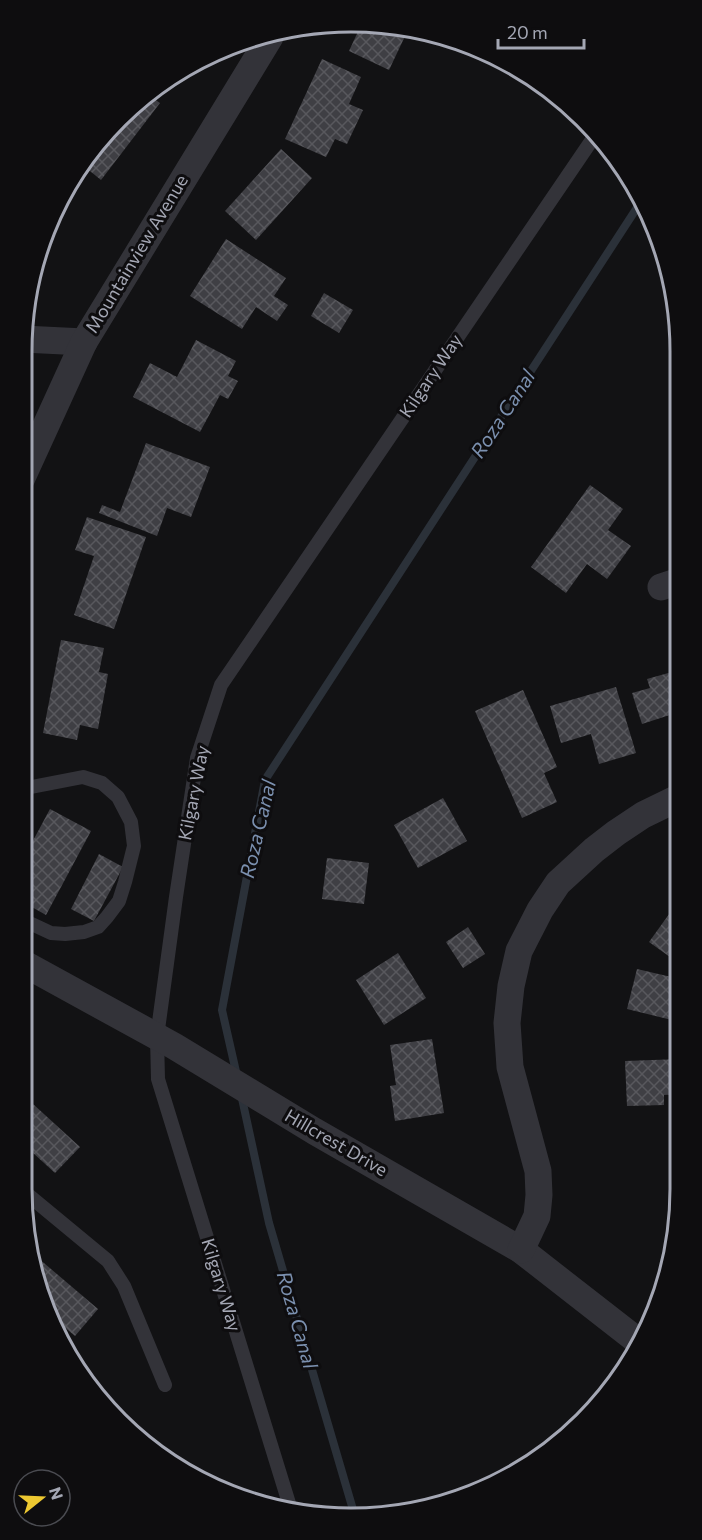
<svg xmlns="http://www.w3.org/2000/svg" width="702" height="1540" font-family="Commissioner,sans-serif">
<defs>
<pattern id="building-cross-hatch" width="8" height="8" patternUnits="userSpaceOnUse" patternTransform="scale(1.5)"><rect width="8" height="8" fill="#3f3f44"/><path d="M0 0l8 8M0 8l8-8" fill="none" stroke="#58585d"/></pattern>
</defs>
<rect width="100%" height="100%" fill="#121214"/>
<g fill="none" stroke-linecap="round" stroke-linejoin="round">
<!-- stream -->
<g stroke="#2b3139" stroke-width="8">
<path d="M237,1076L222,1010L265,780L642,200"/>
<path d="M241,1094L269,1223L354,1513"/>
</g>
</g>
<!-- building -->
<g fill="url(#building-cross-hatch)">
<path d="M362,23L407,32L389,70L349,51Z"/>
<path d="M322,59L361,77L349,104L363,110L347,144L335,139L326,157L285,139Z"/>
<path d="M150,96L160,103L101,180L85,167L117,118Z"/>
<path d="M281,149L312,178L256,240L225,211Z"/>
<path d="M226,239L286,278L274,296L288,305L277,321L256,307L242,329L190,296Z"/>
<path d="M324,293L353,310L339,333L311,316Z"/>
<path d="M196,340L236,361L228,376L238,381L228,399L220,395L200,432L133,397L150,363L177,377Z"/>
<path d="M146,443L210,467L191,517L167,508L157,536L99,513L102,505L120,512Z"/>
<path d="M590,485L623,509L608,530L631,546L607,579L587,564L566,593L531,567Z"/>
<path d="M87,517L146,537L114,629L74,615L94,556L75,550Z"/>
<path d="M61,640L104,648L99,672L108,674L98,729L80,725L77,740L43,733Z"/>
<path d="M679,670V712L642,724L632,693L650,688L647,679Z"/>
<path d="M616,687L636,753L599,764L591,734L561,743L550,706Z"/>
<path d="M523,690L557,767L544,773L557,802L522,818L475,711Z"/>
<path d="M443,798L467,841L418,868L394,825Z"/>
<path d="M50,809L91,831L46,915L21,901V863Z"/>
<path d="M99,854L123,867L94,921L71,909Z"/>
<path d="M327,858L369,863L364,904L322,899Z"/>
<path d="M680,899V958L677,962L649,942Z"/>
<path d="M468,927L485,954L463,968L446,942Z"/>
<path d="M398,953L426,998L384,1025L356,980Z"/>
<path d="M637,969L680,979V1022L627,1009Z"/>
<path d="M432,1039L444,1113L395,1121L390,1086L396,1085L390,1045Z"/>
<path d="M681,1059V1094L664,1095V1105L627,1106L625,1061Z"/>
<path d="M21,1093L80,1147L55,1173L21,1142Z"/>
<path d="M31,1252L98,1309L75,1336L50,1315L39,1295Z"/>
</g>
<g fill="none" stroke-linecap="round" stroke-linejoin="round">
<!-- lane -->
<g stroke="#333339" stroke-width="14">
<path d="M21,919L51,933L65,934L84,932L98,927L107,917L119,901L125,882L134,846L131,822L118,797L102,783L83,777L21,789"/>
<path d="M21,1189L108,1261L124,1286L165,1385"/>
<path d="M292,1513L158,1079L157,1037L176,897L197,758L221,685L596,134"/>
</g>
<!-- street -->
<g stroke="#333339" stroke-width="27">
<path d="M23,339L84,342"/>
<path d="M21,480L84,342L270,37"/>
<path d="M661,587L679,581"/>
<path d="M21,962L174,1046L314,1131L521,1250L639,1342"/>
<path d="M521,1250L537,1216L539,1195L538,1171L510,1067L507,1023L511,986L519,951L540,910L558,883L594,850L616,833L643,815L680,797"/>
</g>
</g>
<g text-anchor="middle" stroke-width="6" stroke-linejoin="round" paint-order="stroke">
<!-- street labels -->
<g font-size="18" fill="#a4a7b4" stroke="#0e0d0f">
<text transform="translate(137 254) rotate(-59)" y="6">Mountainview Avenue</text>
<text transform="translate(431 376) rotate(-56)" y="6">Kilgary Way</text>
<text transform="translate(194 793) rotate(-79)" y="6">Kilgary Way</text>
<text transform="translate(336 1143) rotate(30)" y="6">Hillcrest Drive</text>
<text transform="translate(221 1285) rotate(73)" y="6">Kilgary Way</text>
</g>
<!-- water labels -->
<g font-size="20" font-style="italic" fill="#7b90af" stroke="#0e0d0f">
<text transform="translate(503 414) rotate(-57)" y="7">Roza Canal</text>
<text transform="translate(258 829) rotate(-77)" y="7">Roza Canal</text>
<text transform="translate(297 1320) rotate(74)" y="7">Roza Canal</text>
</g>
</g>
<!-- crop -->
<path d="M0 0H702V1540H0ZM351 32H351A319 319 0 0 1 670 351V1189A319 319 0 0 1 351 1508H351A319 319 0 0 1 32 1189V351A319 319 0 0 1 351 32Z" fill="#0e0d0f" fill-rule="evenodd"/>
<path fill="none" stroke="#a4a7b4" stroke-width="3" d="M351 32H351A319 319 0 0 1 670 351V1189A319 319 0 0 1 351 1508H351A319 319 0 0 1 32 1189V351A319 319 0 0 1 351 32Z"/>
<!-- north arrow -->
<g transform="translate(42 1498) rotate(72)"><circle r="28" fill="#0e0d0f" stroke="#4a4b51" stroke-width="1.5"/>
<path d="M0-4.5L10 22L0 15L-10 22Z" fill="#edc831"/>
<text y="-9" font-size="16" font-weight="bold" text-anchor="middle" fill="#a4a7b4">N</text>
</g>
<!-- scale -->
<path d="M498 39v9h86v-9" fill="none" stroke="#a4a7b4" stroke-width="3"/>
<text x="507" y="39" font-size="18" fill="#a4a7b4" stroke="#0e0d0f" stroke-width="4.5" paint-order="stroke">20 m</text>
</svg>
